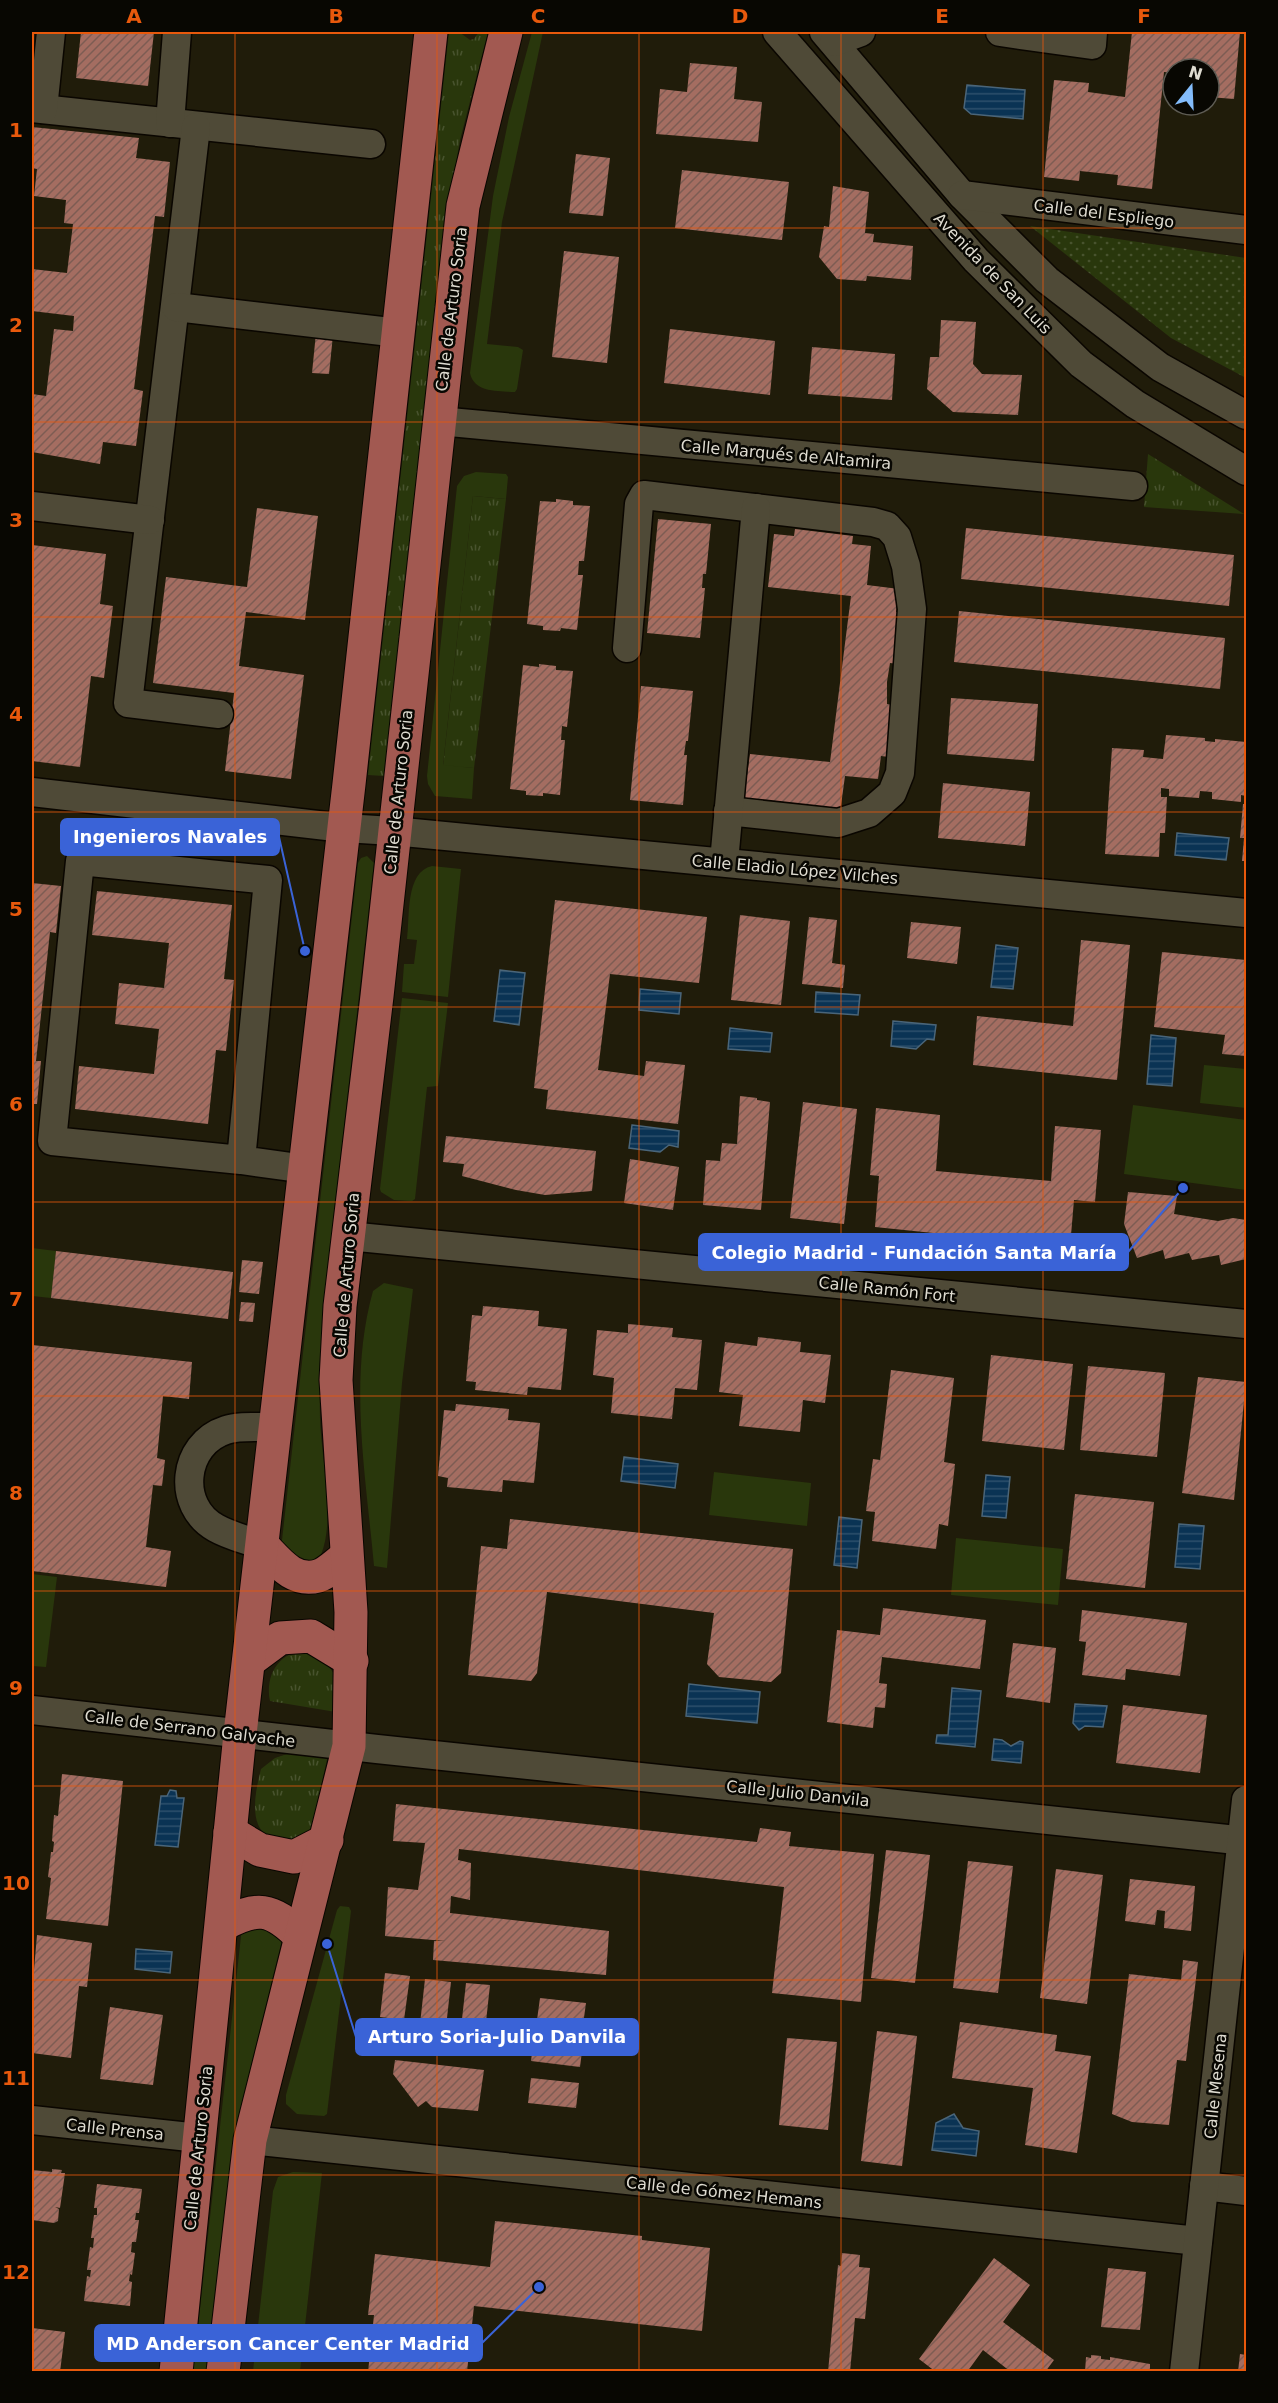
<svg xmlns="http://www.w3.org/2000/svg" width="1278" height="2403" font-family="'DejaVu Sans',sans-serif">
<defs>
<pattern id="grass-tufts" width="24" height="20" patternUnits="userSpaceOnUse" patternTransform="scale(1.5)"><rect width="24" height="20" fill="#29370c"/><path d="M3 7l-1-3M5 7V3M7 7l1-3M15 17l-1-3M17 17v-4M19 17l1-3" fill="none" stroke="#48532e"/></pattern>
<pattern id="park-dots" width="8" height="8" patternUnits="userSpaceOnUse" patternTransform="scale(1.5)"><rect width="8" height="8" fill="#29370c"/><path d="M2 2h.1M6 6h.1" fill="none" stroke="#48532e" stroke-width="1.8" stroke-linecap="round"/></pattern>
<pattern id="water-rules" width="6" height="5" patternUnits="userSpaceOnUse" patternTransform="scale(1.5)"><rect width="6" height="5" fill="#0a3354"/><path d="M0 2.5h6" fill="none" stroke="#2d506c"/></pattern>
<pattern id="building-hatch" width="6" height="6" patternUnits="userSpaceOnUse" patternTransform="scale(1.5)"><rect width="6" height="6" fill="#a46d61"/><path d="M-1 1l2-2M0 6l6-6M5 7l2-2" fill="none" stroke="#7d5c53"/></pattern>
</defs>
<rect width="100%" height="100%" fill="#201c0a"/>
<!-- grass -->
<g fill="url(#grass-tufts)">
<path d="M449,32H459L470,40L474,39L479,32H488L460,140L445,225L384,776L368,775Z"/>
<path d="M1148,454L1244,514L1144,507Z"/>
<path d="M473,496L506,499L474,768L443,766Z"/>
<path d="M304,1650C341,1673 335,1669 336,1712L270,1701C265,1675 278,1654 304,1650Z"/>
<path d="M296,1751L328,1755L311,1830L289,1843C283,1841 276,1840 270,1837C247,1826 256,1789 261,1769L275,1758Z"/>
</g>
<!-- park -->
<path fill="url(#park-dots)" d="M1030,226L1246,258V378L1171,338Z"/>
<!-- garden -->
<g fill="#29370c">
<path d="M532,32H543L502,222L487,344L518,347L523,350L517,389L515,392C499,391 474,393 470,373L493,196L509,117Z"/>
<path d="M476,472L506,474L508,477L506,499L473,496L443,765L474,768L472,799L435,796L428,784L427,776L457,486L464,476Z"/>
<path d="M367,856L374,863L324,1302C322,1341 319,1379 320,1418C321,1459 336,1517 321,1555L305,1566L282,1548V1540L358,863L361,858Z"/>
<path d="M432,866L461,869L448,997L402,992L404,964H414L417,940L407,939C410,917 405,872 432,866Z"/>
<path d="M402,998L448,1003L438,1086L427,1087L415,1199L412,1201L394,1200L381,1192L380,1189Z"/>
<path d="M1204,1065L1246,1069V1108L1200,1103Z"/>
<path d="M1133,1105L1246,1120V1190L1124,1174Z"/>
<path d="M32,1248L56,1251L51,1298L32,1296Z"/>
<path d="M384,1283L413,1289L402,1383L387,1568L374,1566C366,1476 348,1380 373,1291Z"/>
<path d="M714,1472L811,1483L807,1526L709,1515Z"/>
<path d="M956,1538L1063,1549L1058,1605L951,1595Z"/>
<path d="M32,1574L57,1577L46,1667L32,1666Z"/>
<path d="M340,1906L349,1907L351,1911L327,2114L324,2116L297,2114L286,2104V2095L337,1910Z"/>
<path d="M257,1921L281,1939V1944L254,2053L239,2131L211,2371L193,2372L241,1936L242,1932Z"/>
<path d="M293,2172L322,2173L300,2371H253L273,2191L278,2177Z"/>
</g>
<!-- water -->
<g fill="url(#water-rules)" stroke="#4a6579" stroke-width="1.5">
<path d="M967,85L1025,90L1023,119L971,114L964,108Z"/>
<path d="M1177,833L1229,838L1226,860L1175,855Z"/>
<path d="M996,945L1018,948L1013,989L991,987Z"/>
<path d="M500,970L525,973L519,1025L494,1021Z"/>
<path d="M640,989L681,993L679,1014L639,1010Z"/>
<path d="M816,992L860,995L858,1015L815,1012Z"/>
<path d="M893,1021L936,1025L934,1040L927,1039L916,1049L891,1046Z"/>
<path d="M730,1028L772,1033L770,1052L728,1049Z"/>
<path d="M1151,1035L1176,1038L1172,1086L1147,1084Z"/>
<path d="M632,1125L679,1131L678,1147L669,1145L660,1152L629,1148Z"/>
<path d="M624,1457L678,1464L675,1488L621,1481Z"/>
<path d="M986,1475L1010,1477L1006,1518L982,1516Z"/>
<path d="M839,1517L862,1520L857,1568L834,1565Z"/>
<path d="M1179,1524L1204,1526L1200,1569L1175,1567Z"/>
<path d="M689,1684L760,1692L757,1723L686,1716Z"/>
<path d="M952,1688L981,1691L975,1747L936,1743L937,1735H948Z"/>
<path d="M1075,1704L1107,1706L1103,1727L1085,1726L1079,1730L1073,1723Z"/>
<path d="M994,1739L1002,1740L1011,1746L1020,1741L1023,1742L1021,1763L992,1760Z"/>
<path d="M170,1790L176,1791L177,1798H184L178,1847L155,1845L161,1796H167Z"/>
<path d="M136,1949L172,1952L170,1973L135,1969Z"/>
<path d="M954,2114L963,2128L979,2131L976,2156L932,2150L936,2123Z"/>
</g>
<!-- building -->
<g fill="url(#building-hatch)">
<path d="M81,32H154L148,86L76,78Z"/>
<path d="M1132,32H1240L1234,99L1209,97V69H1173V73L1164,72L1152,189L1117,185L1118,175L1080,171L1079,181L1044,177L1054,80L1089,83L1088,92L1125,97Z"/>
<path d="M690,63L737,67L734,99L762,102L758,142L656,134L660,89L687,92Z"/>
<path d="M32,127L139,138L136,158L170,162L164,217L155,216L134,389L143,391L136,446L103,442L100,464L32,452V394L46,396L54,329L73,331L74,316L32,311V269L67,273L73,224L64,223L66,200L34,196L37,169L32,168Z"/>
<path d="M576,154L610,158L603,216L569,213Z"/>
<path d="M682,170L789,182L782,240L675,228Z"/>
<path d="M833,186L869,192L865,233L874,234L873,242L913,246L911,280L867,276L866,281L837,279L819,257L824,226L829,227Z"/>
<path d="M564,251L619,257L607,363L552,357Z"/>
<path d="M941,320L976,322L973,364L982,374L1022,375L1018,415L953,412L927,389L930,357H939Z"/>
<path d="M670,329L775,341L770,395L664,383Z"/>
<path d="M316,333L333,335L329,374L312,373Z"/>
<path d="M812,347L895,354L892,400L808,394Z"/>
<path d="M556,499L573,501V505L590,506L584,561H579L578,575H583L577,630L561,628L560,631L543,630V626L527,624L540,501L556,502Z"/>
<path d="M257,508L318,516L305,620L246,612L239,666L304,675L291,779L225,771L234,693L153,683L166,577L247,587Z"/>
<path d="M658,519L711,524L706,574H703L702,588H705L700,638L647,633Z"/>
<path d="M966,528L1234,555L1229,606L961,579Z"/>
<path d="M795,529L853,536L852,544L871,546L867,585L899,589L896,612L905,613L898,664L890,663L887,682V704L894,705L889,757L881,756L878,779L845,776L840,813L743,805L750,754L830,762L851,596L768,587L774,534L794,536Z"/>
<path d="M32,545L106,554L100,604L113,606L104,678L91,676L80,767L32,761Z"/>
<path d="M959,611L1225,638L1220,689L954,662Z"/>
<path d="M539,664L556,666V670L573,671L567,727L562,726L561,740H565L560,795L543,793V796L526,795V791L510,789L523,665L539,667Z"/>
<path d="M641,686L693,691L688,741H686L684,755H687L683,805L630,800Z"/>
<path d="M951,698L1038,704L1034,761L947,754Z"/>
<path d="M1166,735L1205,738V741L1215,742V739L1246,742V796L1241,795V802L1212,799V792L1200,791L1199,798L1169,796V789L1161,788V797H1167L1165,833H1160L1159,857L1105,854L1112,748L1144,750L1143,757L1163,759Z"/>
<path d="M943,783L1030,792L1025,846L938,838Z"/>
<path d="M1243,804H1246V861H1242L1244,838H1240Z"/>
<path d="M32,883L61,886L56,933L50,932L36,1061H41L37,1104H32Z"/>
<path d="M97,891L232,905L224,979L234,980L226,1051L216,1050L208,1124L75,1109L79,1066L154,1074L159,1029L115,1024L119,983L164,988L169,943L92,935Z"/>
<path d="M555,900L707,917L699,983L610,974L598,1070L644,1076L646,1061L685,1065L678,1124L546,1109L548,1090L534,1088Z"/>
<path d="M740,915L790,921L781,1005L731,1000Z"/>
<path d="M809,917L837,920L832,963L845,965L843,988L802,984Z"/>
<path d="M911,922L961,927L957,964L907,958Z"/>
<path d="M1081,940L1130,945L1117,1080L973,1065L977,1016L1073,1026Z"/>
<path d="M1162,952L1246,960V1056L1222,1054L1225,1035L1154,1027Z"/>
<path d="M740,1096L757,1098V1100L770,1102L761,1210L703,1205L706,1160L720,1161L722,1143L737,1144Z"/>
<path d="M803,1102L857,1109L844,1224L790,1218Z"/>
<path d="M876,1108L940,1115L936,1171L1051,1181L1055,1126L1101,1130L1095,1202L1074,1200L1070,1247L875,1227L879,1176L870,1175Z"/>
<path d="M446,1136L596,1151L592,1191L545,1195L516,1190L462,1176L464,1164L443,1162Z"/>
<path d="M630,1159L679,1167L673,1210L624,1203Z"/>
<path d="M1128,1192L1177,1196L1174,1214L1218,1221L1233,1218L1246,1220V1259L1221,1265L1219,1255L1192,1260L1189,1253L1165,1259L1163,1250L1137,1258L1124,1224Z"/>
<path d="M56,1251L233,1272L228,1319L51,1298Z"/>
<path d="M242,1260L263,1262L259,1294L239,1292Z"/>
<path d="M241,1302L255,1303L253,1322L239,1321Z"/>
<path d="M483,1306L539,1311L538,1326L567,1329L561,1390L528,1387L527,1395L475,1390L476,1382L466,1381L472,1315L482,1316Z"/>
<path d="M628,1324L673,1328L672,1337L702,1340L697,1390L675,1388L672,1419L611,1413L614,1378L593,1375L597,1330L628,1333Z"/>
<path d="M758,1337L801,1342L800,1352L831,1355L825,1403L803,1400L800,1432L739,1426L743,1395L719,1392L725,1342L757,1346Z"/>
<path d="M32,1345L192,1362L189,1399L163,1396L157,1458L165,1460L162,1486L153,1485L146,1547L171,1551L166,1587L32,1571Z"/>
<path d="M991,1355L1073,1364L1064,1450L982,1441Z"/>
<path d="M1088,1366L1165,1373L1157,1457L1080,1450Z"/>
<path d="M891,1370L954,1378L944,1462L955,1464L948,1526L939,1524L936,1549L872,1541L875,1512L866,1511L873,1459L880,1460Z"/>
<path d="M1198,1377L1246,1382L1234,1500L1182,1493Z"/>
<path d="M456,1404L509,1409L508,1420L540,1423L534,1483L503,1480L502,1492L447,1487L448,1478L438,1476L444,1410L455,1411Z"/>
<path d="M1075,1494L1154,1502L1145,1588L1066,1579Z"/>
<path d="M510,1519L793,1549L781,1673L771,1682L719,1677L707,1664L714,1613L547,1592L537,1673L531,1681L468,1675L481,1546L507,1549Z"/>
<path d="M883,1608L986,1620L980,1669L882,1657L879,1683L887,1684L885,1708L875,1707L873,1728L827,1722L837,1630L880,1635Z"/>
<path d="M1082,1610L1187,1623L1180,1676L1126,1669L1125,1680L1082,1675L1086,1642L1079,1641Z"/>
<path d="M1013,1643L1056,1648L1050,1703L1006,1697Z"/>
<path d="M1123,1705L1207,1715L1200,1773L1116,1763Z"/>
<path d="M62,1774L123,1781L108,1926L46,1919L51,1878L48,1877L51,1852H53L54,1842L52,1841L54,1815L58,1816Z"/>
<path d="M396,1804L757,1842L760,1828L791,1832L789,1846L874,1854L861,2002L772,1993L784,1887L459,1849L458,1860L471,1863L470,1900L451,1896L450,1913L609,1931L606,1975L433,1960L434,1941H445L385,1936L388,1887L418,1890L425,1843L393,1841Z"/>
<path d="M886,1850L930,1855L915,1983L871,1978Z"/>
<path d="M968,1861L1013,1866L998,1993L953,1988Z"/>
<path d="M1056,1869L1103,1875L1087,2004L1040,1998Z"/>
<path d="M1130,1879L1195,1886L1191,1931L1164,1928L1165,1911L1157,1910L1155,1925L1125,1921Z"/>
<path d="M37,1935L92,1943L87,1987L79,1986L71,2058L32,2053V1993Z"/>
<path d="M1183,1960L1198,1962L1186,2061L1177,2060L1169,2125L1132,2122L1112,2114L1129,1974L1181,1980Z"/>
<path d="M385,1973L410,1976L404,2020L380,2017Z"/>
<path d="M425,1979L451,1982L446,2027L420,2024Z"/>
<path d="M466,1983L490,1985L485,2031L461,2028Z"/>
<path d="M540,1998L586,2003L583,2025L537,2020Z"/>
<path d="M110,2007L163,2015L153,2085L100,2079Z"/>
<path d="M960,2022L1057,2035L1055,2051L1091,2056L1077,2153L1025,2145L1033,2088L952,2078Z"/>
<path d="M877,2031L917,2036L902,2166L861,2161Z"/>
<path d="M534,2037L583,2043L580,2067L531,2061Z"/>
<path d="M787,2038L837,2042L828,2130L779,2125Z"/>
<path d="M395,2060L484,2070L478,2111L432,2107L426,2101L418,2107L393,2074Z"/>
<path d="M531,2078L579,2083L576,2108L528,2103Z"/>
<path d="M52,2169L62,2170L61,2173H65L60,2208L55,2207L59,2209L58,2221L54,2223L32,2220V2170L52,2172Z"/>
<path d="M97,2184L142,2189L139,2213H136L135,2220H139L136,2242H132L131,2252L135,2253L132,2275L130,2274L129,2281L132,2282L130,2306L84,2301L87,2276L90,2277L91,2270H87L90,2247L93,2248L94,2238H91L94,2215H97V2208H94Z"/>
<path d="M495,2221L642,2236V2240L710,2248L702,2331L474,2306L467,2372H368L374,2315H368L375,2254L490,2267Z"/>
<path d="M842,2253L860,2255L859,2267L870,2268L865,2319L855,2318L850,2372H828L838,2265L841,2266Z"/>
<path d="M994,2258L1030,2285L1003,2322L1054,2360L1045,2372H1011L983,2350L967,2372H936L919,2359Z"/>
<path d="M1108,2268L1146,2272L1140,2330L1101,2327Z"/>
<path d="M32,2328L65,2332L60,2372H32Z"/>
<path d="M1240,2354L1246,2355V2372H1238Z"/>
<path d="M1091,2355L1101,2356V2359L1110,2360V2357L1150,2364V2372H1085L1086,2357L1091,2358Z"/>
</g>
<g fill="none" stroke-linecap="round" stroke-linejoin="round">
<!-- minor casing -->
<g stroke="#0a0600" stroke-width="31">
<g id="minor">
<path d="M777,32L976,260L1081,364L1135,404L1246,471"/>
<path d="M824,32L962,195L1047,280L1160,367L1246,415"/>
<path d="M1000,32L1092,45L1093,32"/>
<path d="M834,42L861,32"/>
<path d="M32,108L371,144"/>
<path d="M43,109L51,32"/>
<path d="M170,123L177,32"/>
<path d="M196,127L128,703L219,714"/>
<path d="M962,195L1246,230"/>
<path d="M176,307L399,333"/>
<path d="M439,421L1133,486"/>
<path d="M32,506L150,520"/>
<path d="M627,648L639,504L644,495L873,522L887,526L897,537L906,566L912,609L900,773L892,793L869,813L838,823L728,811"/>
<path d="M32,792L344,828L393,831L1246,913"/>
<path d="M724,862L756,508"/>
<path d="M241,1160L52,1141L80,861L268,880L241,1160L306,1169"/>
<path d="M348,1236L1246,1324"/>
<path d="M263,1546C248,1540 230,1536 216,1528C176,1506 182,1444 226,1430C241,1425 261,1428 277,1427"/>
<path d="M32,1710L377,1749L1246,1841"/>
<path d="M32,2120L199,2138"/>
<path d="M250,2140L1198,2241"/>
<path d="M1204,2186L1246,2191"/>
<path d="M1184,2372L1246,1800"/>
</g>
</g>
<!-- major casing -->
<g stroke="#0a0600" stroke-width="35">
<g id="major">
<path d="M263,1546C278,1561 293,1583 318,1576C328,1573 338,1562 346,1557"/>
<path d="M249,1661L280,1638L311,1636L352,1661"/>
<path d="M230,1832L260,1850L294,1857L327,1840"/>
<path d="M222,1925C257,1906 271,1907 300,1936"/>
<path d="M176,2372L240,1734L349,784L431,32"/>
<path d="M223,2372L250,2140L349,1746L351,1612L336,1380L340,1306L377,996L463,206L506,32"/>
</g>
</g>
<!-- minor -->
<use href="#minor" stroke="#4f4a37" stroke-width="28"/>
<!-- major -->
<use href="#major" stroke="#a25951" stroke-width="33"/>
</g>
<!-- grid -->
<path fill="none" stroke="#e8590c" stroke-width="1.5" stroke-opacity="0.55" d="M235,32V2372M437,32V2372M639,32V2372M841,32V2372M1043,32V2372M32,228H1246M32,422H1246M32,617H1246M32,812H1246M32,1007H1246M32,1202H1246M32,1396H1246M32,1591H1246M32,1786H1246M32,1980H1246M32,2175H1246"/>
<g text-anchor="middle" stroke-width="5" stroke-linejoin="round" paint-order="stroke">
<!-- street labels -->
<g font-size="16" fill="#dedbd0" stroke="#080702">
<text transform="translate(1104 213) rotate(7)" y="6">Calle del Espliego</text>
<text transform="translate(993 273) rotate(46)" y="6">Avenida de San Luis</text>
<text transform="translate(451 309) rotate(-83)" y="6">Calle de Arturo Soria</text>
<text transform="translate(786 454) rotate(5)" y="6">Calle Marqués de Altamira</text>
<text transform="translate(398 792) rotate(-84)" y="6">Calle de Arturo Soria</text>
<text transform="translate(795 869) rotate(5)" y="6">Calle Eladio López Vilches</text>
<text transform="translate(346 1275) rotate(-85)" y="6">Calle de Arturo Soria</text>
<text transform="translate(887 1289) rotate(6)" y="6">Calle Ramón Fort</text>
<text transform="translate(190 1728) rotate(7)" y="6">Calle de Serrano Galvache</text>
<text transform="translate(798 1793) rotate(6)" y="6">Calle Julio Danvila</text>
<text transform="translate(1215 2086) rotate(-84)" y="6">Calle Mesena</text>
<text transform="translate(115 2129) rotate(6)" y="6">Calle Prensa</text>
<text transform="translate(198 2148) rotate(-84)" y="6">Calle de Arturo Soria</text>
<text transform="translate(724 2192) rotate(6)" y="6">Calle de Gómez Hemans</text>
</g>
</g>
<!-- callouts -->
<path fill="none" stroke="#3a63d7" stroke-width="2" d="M305 951L279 837M1183 1188L1128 1252M327 1944L356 2037M539 2287L482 2343"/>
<g fill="#3a63d7" stroke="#080702" stroke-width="2">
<circle cx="305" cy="951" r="6"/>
<circle cx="1183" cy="1188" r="6"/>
<circle cx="327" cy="1944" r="6"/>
<circle cx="539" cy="2287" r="6"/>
</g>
<g fill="#3a63d7" stroke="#3a63d7" stroke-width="2">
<rect x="61" y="819" width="218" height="36" rx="6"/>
<rect x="699" y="1234" width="429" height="36" rx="6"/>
<rect x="356" y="2019" width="282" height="36" rx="6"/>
<rect x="95" y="2325" width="387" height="36" rx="6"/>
</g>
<g font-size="18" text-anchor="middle" font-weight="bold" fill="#fff">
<text x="170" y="843">Ingenieros Navales</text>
<text x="914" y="1259">Colegio Madrid - Fundación Santa María</text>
<text x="497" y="2043">Arturo Soria-Julio Danvila</text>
<text x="288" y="2350">MD Anderson Cancer Center Madrid</text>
</g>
<!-- border -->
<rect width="1278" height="2403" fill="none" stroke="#080702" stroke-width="66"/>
<!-- north arrow -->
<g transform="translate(1191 87) rotate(18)"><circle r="28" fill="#080702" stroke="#5e5c54" stroke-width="1.5"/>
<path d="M0-4.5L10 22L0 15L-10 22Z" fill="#83bcfb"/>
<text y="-9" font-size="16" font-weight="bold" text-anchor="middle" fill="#dedbd0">N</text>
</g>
<rect x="33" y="33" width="1212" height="2337" fill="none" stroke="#e8590c" stroke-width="2"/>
<g font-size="20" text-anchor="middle" font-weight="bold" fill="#e8590c">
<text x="134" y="23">A</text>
<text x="336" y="23">B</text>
<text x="538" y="23">C</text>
<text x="740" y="23">D</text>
<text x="942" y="23">E</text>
<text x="1144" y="23">F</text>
<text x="16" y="137">1</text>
<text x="16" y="332">2</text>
<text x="16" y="527">3</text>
<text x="16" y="721">4</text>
<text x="16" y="916">5</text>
<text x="16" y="1111">6</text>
<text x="16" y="1306">7</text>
<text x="16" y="1500">8</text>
<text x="16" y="1695">9</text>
<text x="16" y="1890">10</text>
<text x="16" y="2085">11</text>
<text x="16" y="2279">12</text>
</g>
</svg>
